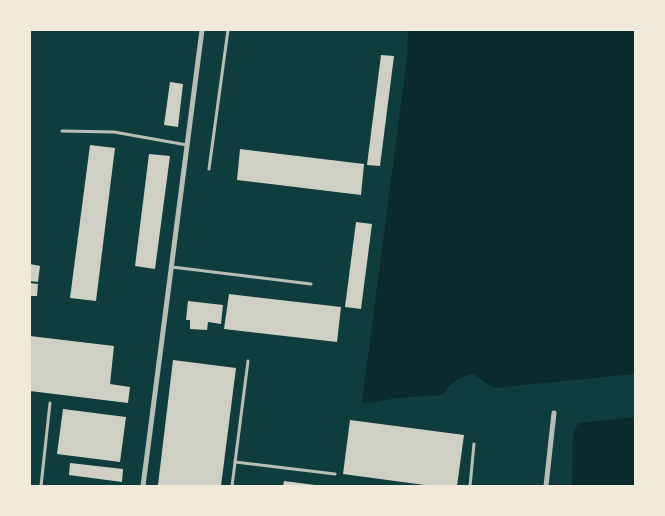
<svg xmlns="http://www.w3.org/2000/svg" width="665" height="516" font-family="'Fira Sans',sans-serif">
<rect width="100%" height="100%" fill="#0f3d3e"/>
<!-- water -->
<g fill="#0a2a2b">
<path d="M408,30H635V374L494,388L473,374C459,376 450,384 442,395L397,398L369,403L362,402L407,57Z"/>
<path d="M635,417V486H572L573,434L578,423Z"/>
</g>
<!-- building -->
<g fill="#cfcfc3">
<path d="M381,55L394,56L380,166L367,165Z"/>
<path d="M170,82L183,84L178,127L164,125Z"/>
<path d="M90,145L115,148L96,301L70,298Z"/>
<path d="M240,149L364,164L361,195L237,180Z"/>
<path d="M149,154L170,156L155,269L135,266Z"/>
<path d="M356,222L372,224L361,309L345,307Z"/>
<path d="M30,264L40,266L38,282L30,281Z"/>
<path d="M30,283L38,284L37,296H30Z"/>
<path d="M229,294L341,307L337,342L224,329Z"/>
<path d="M188,301L223,305L221,324L208,322L207,330L190,329V320H186Z"/>
<path d="M30,336L114,346L110,384L130,387L128,403L30,391Z"/>
<path d="M173,360L236,368L221,486L158,485Z"/>
<path d="M63,409L126,417L120,462L57,454Z"/>
<path d="M350,420L464,435L457,486H432L343,474Z"/>
<path d="M70,463L123,469L122,482L69,475Z"/>
<path d="M284,481L315,485V486H283Z"/>
</g>
<g fill="none" stroke-linecap="round" stroke-linejoin="round">
<!-- service -->
<g stroke="#b8beb3" stroke-width="3">
<path d="M62,131L114,132L187,145"/>
<path d="M209,169L228,30"/>
<path d="M172,267L311,284"/>
<path d="M235,462L335,474"/>
<path d="M41,486L50,403"/>
<path d="M232,486L248,361"/>
<path d="M470,486L474,444"/>
</g>
<!-- minor -->
<g stroke="#b8beb3" stroke-width="5">
<path d="M143,486L202,30"/>
<path d="M546,486L554,413"/>
</g>
</g>
<!-- border -->
<rect width="665" height="516" fill="none" stroke="#f1e9da" stroke-width="62"/>
</svg>
